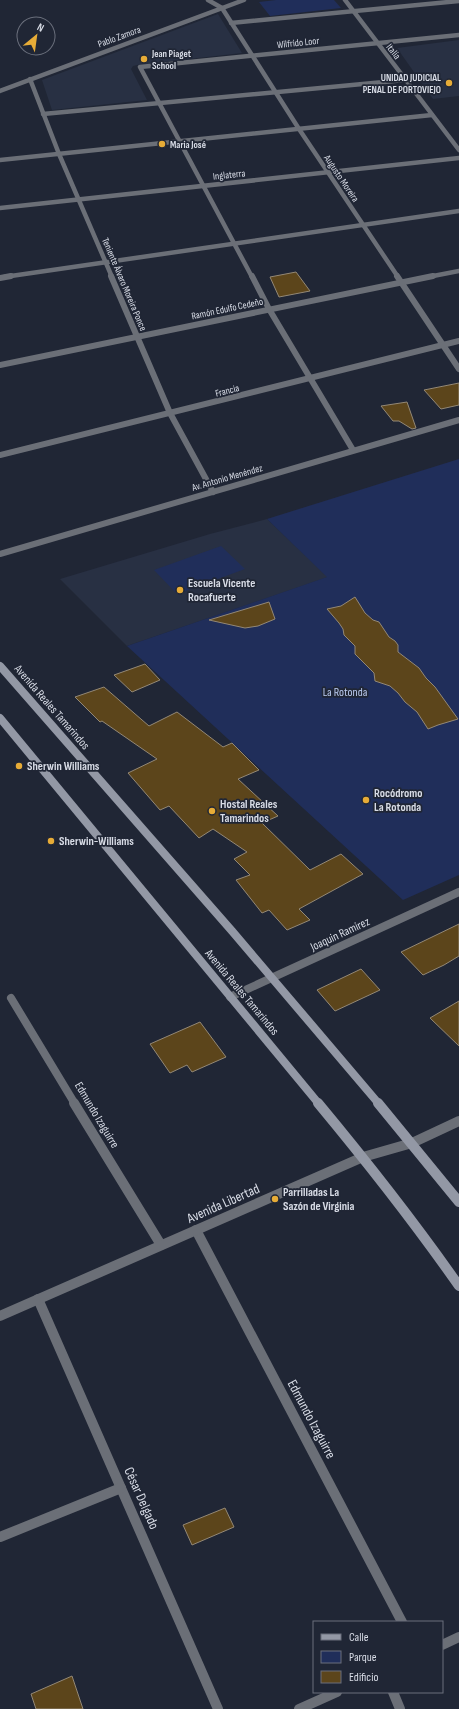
<svg xmlns="http://www.w3.org/2000/svg" width="459" height="1709" font-family="'Sofia Sans Condensed',sans-serif">
<rect width="100%" height="100%" fill="#202635"/>
<!-- built -->
<g fill="#283043">
<path d="M218,14L242,53L137,65L133,66L131,69L147,100L52,110L42,80Z"/>
<path d="M459,40V96L433,99L397,48Z"/>
<path d="M267,519L328,577L127,646L60,579L210,534Z"/>
</g>
<!-- green -->
<g fill="#202e5a">
<path d="M276,0H334L341,8L270,16L259,2Z"/>
<path d="M459,459V875L403,900L127,646L327,577L267,519Z"/>
<path d="M221,546L245,569L177,594L154,570Z"/>
</g>
<!-- building -->
<g fill="#5c451b" stroke="#938876">
<path d="M296,272L310,291L279,297L270,277Z"/>
<path d="M459,383V405L441,409L424,390Z"/>
<path d="M407,402L416,428L412,429L399,421H393L381,406Z"/>
<path d="M355,597L365,613L373,620L379,622L389,637L395,641L398,645V652L419,668L426,678L435,687L458,719L438,725L428,729L417,712L405,702L398,693L390,686L375,681L374,673L355,654V646L344,635L343,629L339,623L327,609L341,606Z"/>
<path d="M269,602L275,619L258,626L245,628L209,620Z"/>
<path d="M145,664L160,680L132,692L114,675Z"/>
<path d="M104,687L149,726L177,712L223,747L232,743L259,770L238,779L278,816L262,823L310,870L341,854L363,874L299,909L310,920L287,930L269,910L262,913L236,880L250,875L234,859L247,852L213,829L199,838L169,806L160,810L128,773L157,759L102,721L100,722L75,697Z"/>
<path d="M459,924V956L444,965L423,975L401,952Z"/>
<path d="M361,969L380,990L335,1011L317,990Z"/>
<path d="M459,1001V1046L430,1018Z"/>
<path d="M200,1022L226,1057L192,1072L187,1065L170,1073L150,1044Z"/>
<path d="M225,1508L234,1527L192,1545L183,1525Z"/>
<path d="M72,1676L83,1709H36L31,1694Z"/>
</g>
<g fill="none" stroke-linecap="round" stroke-linejoin="round">
<!-- minor-far3 -->
<g stroke="#6b6f77" stroke-width="4.5">
<path d="M208,0L222,8L299,129L398,277"/>
<path d="M345,0L459,150"/>
<path d="M231,23L459,1"/>
<path d="M30,79L59,154L112,277"/>
<path d="M0,91L244,0"/>
<path d="M43,114L405,80"/>
<path d="M0,160L432,115"/>
<path d="M0,208L459,158"/>
<path d="M4,277L459,211"/>
<path d="M252,277L140,67L459,35"/>
<path d="M428,277L459,271"/>
</g>
<!-- minor-far2 -->
<g stroke="#6b6f77" stroke-width="6">
<path d="M111,276L170,413L213,492"/>
<path d="M252,276L269,309L353,450"/>
<path d="M397,276L459,369"/>
<path d="M0,278L11,276"/>
<path d="M0,365L433,276"/>
<path d="M0,455L459,341"/>
</g>
<!-- minor-far1 -->
<g stroke="#6b6f77" stroke-width="8">
<path d="M230,997L459,892"/>
<path d="M11,998L75,1104"/>
</g>
<!-- minor -->
<g stroke="#6b6f77" stroke-width="10">
<path d="M74,1103L161,1245"/>
<path d="M196,1230L402,1622"/>
<path d="M38,1299L218,1709"/>
<path d="M0,1316L363,1157L412,1143L459,1121"/>
<path d="M0,1537L121,1488"/>
<path d="M442,1645L459,1637"/>
<path d="M393,1692L400,1709"/>
<path d="M299,1709L337,1692"/>
</g>
<!-- tertiary -->
<path stroke="#6b6f77" stroke-width="6" d="M0,554L459,420"/>
<!-- secondary-far1 -->
<g stroke="#9398a5" stroke-width="8">
<path d="M0,666L232,931L379,1104"/>
<path d="M0,718L319,1104"/>
</g>
<!-- secondary -->
<g stroke="#9398a5" stroke-width="10">
<path d="M318,1103C367,1162 415,1223 459,1286"/>
<path d="M378,1103L459,1202"/>
</g>
</g>
<!-- markers -->
<g fill="#e7ac37" stroke="#202635" stroke-width="1.5">
<circle cx="144" cy="59" r="4"/>
<circle cx="449" cy="83" r="4"/>
<circle cx="162" cy="144" r="4"/>
<circle cx="180" cy="590" r="4"/>
<circle cx="19" cy="766" r="4"/>
<circle cx="366" cy="800" r="4"/>
<circle cx="212" cy="811" r="4"/>
<circle cx="51" cy="841" r="4"/>
<circle cx="275" cy="1199" r="4"/>
</g>
<g text-anchor="middle" stroke-width="3.5" stroke-linejoin="round" paint-order="stroke">
<!-- far-street labels -->
<g font-size="10" fill="#d8dce6" stroke="#202635">
<text transform="translate(119 36) rotate(-20)" y="4">Pablo Zamora</text>
<text transform="translate(298 42) rotate(-6)" y="4">Wilfrido Loor</text>
<text transform="translate(394 51) rotate(52)" y="4">Italia</text>
<text transform="translate(229 174) rotate(-6)" y="4">Inglaterra</text>
<text transform="translate(342 178) rotate(56)" y="4">Augusto Moreira</text>
<text transform="translate(125 284) rotate(67)" y="4">Teniente Álvaro Moreira Ponce</text>
<text transform="translate(227 308) rotate(-12)" y="4">Ramón Edulfo Cedeño</text>
<text transform="translate(227 390) rotate(-14)" y="4">Francia</text>
<text transform="translate(227 477) rotate(-16)" y="4">Av. Antonio Menéndez</text>
</g>
<!-- far-poi labels -->
<g font-size="10" font-weight="bold" fill="#d8dce6" stroke="#202635" text-anchor="start">
<text x="152" y="57">Jean Piaget<tspan x="152" dy="12">School</tspan></text>
<text x="441" y="81" text-anchor="end">UNIDAD JUDICIAL<tspan x="441" dy="12">PENAL DE PORTOVIEJO</tspan></text>
<text x="170" y="148">Maria José</text>
</g>
<!-- poi labels -->
<g font-size="12" font-weight="bold" fill="#d8dce6" stroke="#202635" text-anchor="start">
<text x="188" y="587">Escuela Vicente<tspan x="188" dy="14">Rocafuerte</tspan></text>
<text x="27" y="770">Sherwin Williams</text>
<text x="374" y="797">Rocódromo<tspan x="374" dy="14">La Rotonda</tspan></text>
<text x="220" y="808">Hostal Reales<tspan x="220" dy="14">Tamarindos</tspan></text>
<text x="59" y="845">Sherwin-Williams</text>
<text x="283" y="1196">Parrilladas La<tspan x="283" dy="14">Sazón de Virginia</tspan></text>
</g>
<!-- park labels -->
<g font-size="12" fill="#bbcbf1" stroke="#202635">
<text x="345" y="696">La Rotonda</text>
</g>
<!-- street labels -->
<g font-size="12" fill="#d8dce6" stroke="#202635">
<text transform="translate(52 707) rotate(49)" y="4">Avenida Reales Tamarindos</text>
<text transform="translate(340 934) rotate(-25)" y="4">Joaquin Ramirez</text>
<text transform="translate(242 992) rotate(50)" y="4">Avenida Reales Tamarindos</text>
<text transform="translate(97 1115) rotate(59)" y="4">Edmundo Izaguirre</text>
</g>
<!-- near-street labels -->
<g font-size="14" fill="#d8dce6" stroke="#202635">
<text transform="translate(223 1203) rotate(-24)" y="5">Avenida Libertad</text>
<text transform="translate(312 1419) rotate(62)" y="5">Edmundo Izaguirre</text>
<text transform="translate(142 1498) rotate(66)" y="5">César Delgado</text>
</g>
</g>
<!-- legend -->
<rect x="313" y="1621" width="130" height="72" fill="#202635" stroke="#6a6f7c"/>
<rect x="321" y="1634" width="20" height="6" fill="#9398a5" stroke="#6a6f7c"/>
<text x="349" y="1641" font-size="12" fill="#d8dce6">Calle</text>
<rect x="321" y="1651" width="20" height="12" fill="#202e5a" stroke="#6a6f7c"/>
<text x="349" y="1661" font-size="12" fill="#d8dce6">Parque</text>
<rect x="321" y="1671" width="20" height="12" fill="#5c451b" stroke="#6a6f7c"/>
<text x="349" y="1681" font-size="12" fill="#d8dce6">Edificio</text>
<!-- north arrow -->
<g transform="translate(36 36) rotate(29)"><circle r="19" fill="#202635" stroke="#6a6f7c"/>
<path d="M0-3L7 15L0 10L-7 15Z" fill="#e7ac37"/>
<text y="-6" font-size="11" font-weight="bold" text-anchor="middle" fill="#d8dce6">N</text>
</g>
</svg>
